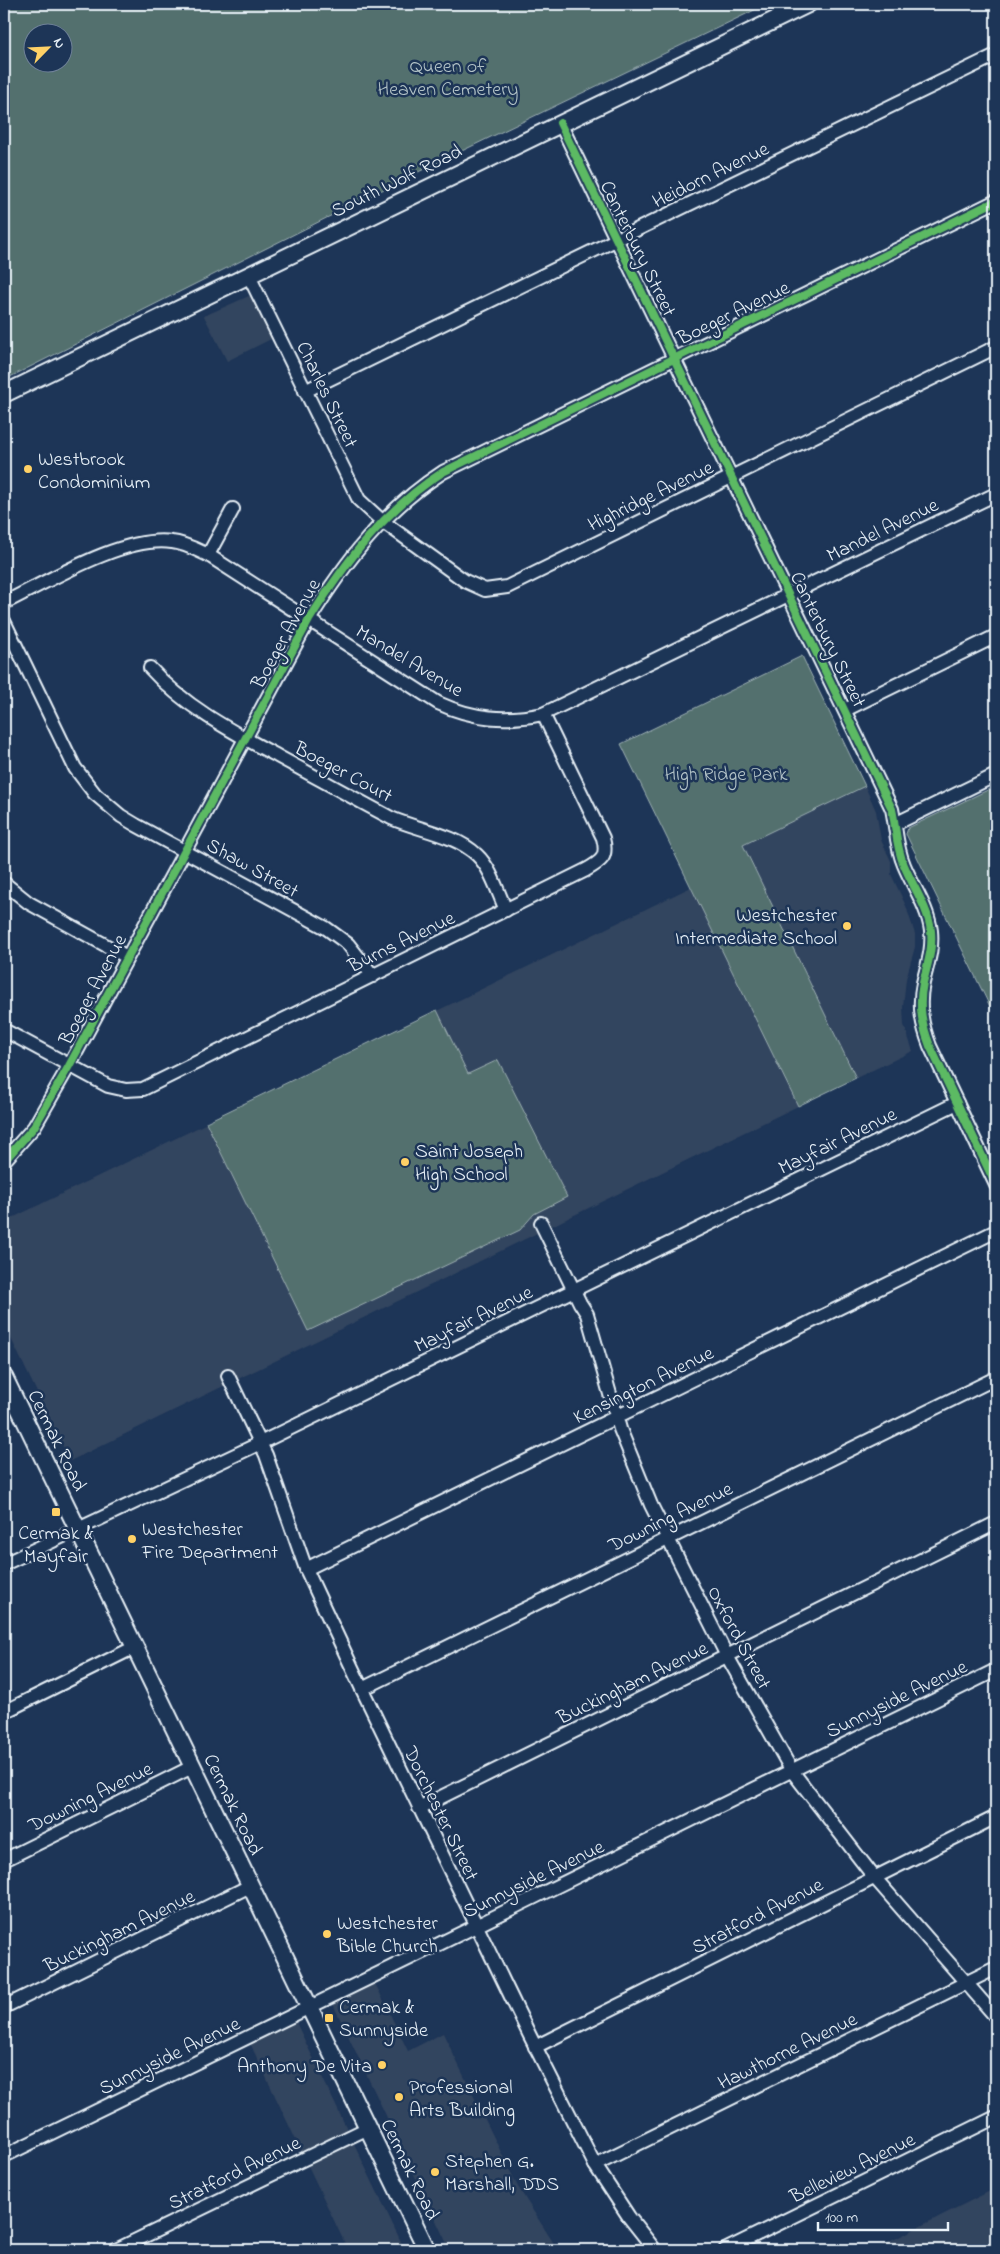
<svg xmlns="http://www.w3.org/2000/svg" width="1000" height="2254" font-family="'Indie Flower',sans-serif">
<rect width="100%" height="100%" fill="#1d3557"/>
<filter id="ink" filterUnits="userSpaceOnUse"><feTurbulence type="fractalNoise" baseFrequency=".02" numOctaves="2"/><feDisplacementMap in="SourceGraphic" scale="10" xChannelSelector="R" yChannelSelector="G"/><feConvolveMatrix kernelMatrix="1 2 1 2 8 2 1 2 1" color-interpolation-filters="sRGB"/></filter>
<g filter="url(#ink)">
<!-- built -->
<g fill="#32445e">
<path d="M258,292L279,335L227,361L204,316Z"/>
<path d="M865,786L876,811L881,840L891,861V874L906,906L915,934V947L906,979L903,1007L904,1025L913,1051L856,1078L743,845Z"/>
<path d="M691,887L798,1106L70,1461L4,1324V1222Z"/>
<path d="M373,1979L408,2051L443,2033L518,2187L558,2250H450L331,2000Z"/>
<path d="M293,2016L405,2250H348L248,2039Z"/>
<path d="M996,2188V2247L990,2250H873Z"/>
</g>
<!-- green -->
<g fill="#53706e" stroke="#9eb0b3" fill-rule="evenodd">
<path d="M4,4H767L414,174L4,380ZM62,32V62H32V32Z"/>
<path d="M802,656L865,786L743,845L856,1078L798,1106L621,744Z"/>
<path d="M996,786V1019L906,834L908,828Z"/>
<path d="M437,1010L468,1074L498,1060L567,1197L534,1214L520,1230L308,1331L206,1122Z"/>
</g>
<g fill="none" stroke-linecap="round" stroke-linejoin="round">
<!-- minor casing -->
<g stroke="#e8f1f8" stroke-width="16">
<g id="minor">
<path d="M560,123L892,809C896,827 896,847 904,865C913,887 928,907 931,931C933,950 927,965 923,983C918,1006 922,1025 930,1046L996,1185"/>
<path d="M249,276L359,500L382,521L465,581L485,590L507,587L996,347"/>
<path d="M305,391L996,55"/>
<path d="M208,555L233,509"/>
<path d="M4,603C49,581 123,535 172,542C184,543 197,550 208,555L438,703C473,719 506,722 543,714L996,494"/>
<path d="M4,621L75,768L95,794L121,816L136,825L326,928L348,944L373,976"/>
<path d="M150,668C186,708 233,732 279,757C316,777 353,798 391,818C418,830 455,834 477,855C491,868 498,893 506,910"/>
<path d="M845,710L996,636"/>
<path d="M895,824L996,775"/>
<path d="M4,883L29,903L127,957"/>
<path d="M4,1030L108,1086L126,1090L143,1089L586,870C602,861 608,857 603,838L543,714"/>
<path d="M4,1161L34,1127L69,1066L309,620C345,562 385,509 443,472L996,201"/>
<path d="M541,1223L580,1303L587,1314L620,1429L651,1505L727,1656L792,1771L874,1877L996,2017"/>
<path d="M228,1376L266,1455L306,1569L362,1689L530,2036L595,2165L629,2217L655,2250"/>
<path d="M4,1564L252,1447L957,1103"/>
<path d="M306,1569L996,1231"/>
<path d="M362,1689L996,1378"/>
<path d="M4,1712L135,1647"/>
<path d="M419,1808L996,1523"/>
<path d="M4,1860L192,1767"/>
<path d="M4,2007L250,1886"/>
<path d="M535,2047L996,1817"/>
<path d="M4,2156L476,1926L996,1670"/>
<path d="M595,2165L996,1968"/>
<path d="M116,2250L368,2128"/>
<path d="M725,2250L996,2117"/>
</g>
</g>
<!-- major casing -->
<g stroke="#e8f1f8" stroke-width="20">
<g id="major">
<path d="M4,394L808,4"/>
<path d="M4,1377L427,2250"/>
</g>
</g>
<!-- minor -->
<use href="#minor" stroke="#1d3557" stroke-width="12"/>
<!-- major -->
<use href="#major" stroke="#1d3557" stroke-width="16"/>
<!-- cycleway casing -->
<g stroke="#1d3557" stroke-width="11">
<g id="cycleway">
<path d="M560,123L892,809C896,827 896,847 904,865C913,887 928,907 931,931C933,950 927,965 923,983C918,1006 922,1025 930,1046L996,1185"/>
<path d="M4,1161L34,1127L69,1066L309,620C345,562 385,509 443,472L996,201"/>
</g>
</g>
<!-- cycleway -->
<use href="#cycleway" stroke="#5cba63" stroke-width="8"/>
</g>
</g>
<!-- markers -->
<g fill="#ffd166" stroke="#1d3557" stroke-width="2">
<circle cx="28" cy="469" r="5"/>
<circle cx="847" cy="926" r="5"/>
<circle cx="405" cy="1162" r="5"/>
<rect x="51" y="1507" width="10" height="10" rx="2.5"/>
<circle cx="132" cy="1539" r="5"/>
<circle cx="327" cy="1934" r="5"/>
<rect x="324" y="2013" width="10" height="10" rx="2.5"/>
<circle cx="382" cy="2065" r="5"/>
<circle cx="399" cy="2097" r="5"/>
<circle cx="435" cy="2172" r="5"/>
</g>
<g text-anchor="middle" stroke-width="5" stroke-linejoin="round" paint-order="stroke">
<!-- park labels -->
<g font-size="20" fill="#b4c4c8" stroke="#1d3557">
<text x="448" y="72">Queen of<tspan x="448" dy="23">Heaven Cemetery</tspan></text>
<text x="726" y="780">High Ridge Park</text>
</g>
<!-- street labels -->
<g font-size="20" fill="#e8f1f8" stroke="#1d3557">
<text transform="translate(710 174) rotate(-26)" y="7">Heidorn Avenue</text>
<text transform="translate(396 180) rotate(-26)" y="7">South Wolf Road</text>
<text transform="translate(639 248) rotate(64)" y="7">Canterbury Street</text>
<text transform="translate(733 312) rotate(-26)" y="7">Boeger Avenue</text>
<text transform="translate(328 394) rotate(64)" y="7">Charles Street</text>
<text transform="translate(650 495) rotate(-26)" y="7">Highridge Avenue</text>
<text transform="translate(882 529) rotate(-26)" y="7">Mandel Avenue</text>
<text transform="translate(285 633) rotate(-61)" y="7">Boeger Avenue</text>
<text transform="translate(829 639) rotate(64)" y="7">Canterbury Street</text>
<text transform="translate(410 660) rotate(31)" y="7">Mandel Avenue</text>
<text transform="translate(344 771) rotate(28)" y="7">Boeger Court</text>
<text transform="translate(253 867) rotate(29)" y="7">Shaw Street</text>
<text transform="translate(401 941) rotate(-26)" y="7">Burns Avenue</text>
<text transform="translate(92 989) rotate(-62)" y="7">Boeger Avenue</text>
<text transform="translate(837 1140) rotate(-26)" y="7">Mayfair Avenue</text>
<text transform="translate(473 1318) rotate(-26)" y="7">Mayfair Avenue</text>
<text transform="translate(643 1384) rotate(-26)" y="7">Kensington Avenue</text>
<text transform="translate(58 1440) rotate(64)" y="7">Cermak Road</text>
<text transform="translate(670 1516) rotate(-26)" y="7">Downing Avenue</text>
<text transform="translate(740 1637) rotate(62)" y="7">Oxford Street</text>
<text transform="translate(632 1682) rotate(-26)" y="7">Buckingham Avenue</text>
<text transform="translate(896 1698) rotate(-26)" y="7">Sunnyside Avenue</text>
<text transform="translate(90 1796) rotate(-26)" y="7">Downing Avenue</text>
<text transform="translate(234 1804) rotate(64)" y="7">Cermak Road</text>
<text transform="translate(442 1813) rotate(64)" y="7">Dorchester Street</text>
<text transform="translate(533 1878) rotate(-26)" y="7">Sunnyside Avenue</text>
<text transform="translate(757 1915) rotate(-27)" y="7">Stratford Avenue</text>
<text transform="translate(119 1930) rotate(-26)" y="7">Buckingham Avenue</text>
<text transform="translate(787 2050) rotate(-26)" y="7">Hawthorne Avenue</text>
<text transform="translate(169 2055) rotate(-26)" y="7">Sunnyside Avenue</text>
<text transform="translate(852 2167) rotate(-26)" y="7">Belleview Avenue</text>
<text transform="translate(411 2169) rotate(64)" y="7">Cermak Road</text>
<text transform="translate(234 2172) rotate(-26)" y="7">Stratford Avenue</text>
</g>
<!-- poi labels -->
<g font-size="20" fill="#e8f1f8" stroke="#1d3557" text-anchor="start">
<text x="38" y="465">Westbrook<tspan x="38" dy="23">Condominium</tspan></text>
<text x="837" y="921" text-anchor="end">Westchester<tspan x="837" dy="23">Intermediate School</tspan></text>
<text x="415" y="1157">Saint Joseph<tspan x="415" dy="23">High School</tspan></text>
<text x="142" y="1535">Westchester<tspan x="142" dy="23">Fire Department</tspan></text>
<text x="56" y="1539" text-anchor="middle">Cermak &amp;<tspan x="56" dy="23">Mayfair</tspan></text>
<text x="337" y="1929">Westchester<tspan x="337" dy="23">Bible Church</tspan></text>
<text x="339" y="2013">Cermak &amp;<tspan x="339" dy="23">Sunnyside</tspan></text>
<text x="372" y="2072" text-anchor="end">Anthony De Vita</text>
<text x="409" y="2093">Professional<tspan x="409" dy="23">Arts Building</tspan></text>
<text x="445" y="2167">Stephen G.<tspan x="445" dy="23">Marshall, DDS</tspan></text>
</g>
</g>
<!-- margin -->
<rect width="1000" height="2254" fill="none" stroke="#1d3557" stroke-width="20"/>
<rect x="10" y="10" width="980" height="2234" fill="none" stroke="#e8f1f8" stroke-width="2" filter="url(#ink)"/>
<!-- north arrow -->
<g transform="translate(48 48) rotate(66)"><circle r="24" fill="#1d3557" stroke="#6e8097"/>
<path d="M0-4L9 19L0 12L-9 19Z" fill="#ffd166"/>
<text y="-8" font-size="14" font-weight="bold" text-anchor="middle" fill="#e8f1f8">N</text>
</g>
<!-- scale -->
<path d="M818 2222v8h130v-8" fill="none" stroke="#e8f1f8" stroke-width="2.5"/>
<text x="825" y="2222" font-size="15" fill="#e8f1f8" stroke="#1d3557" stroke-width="4" paint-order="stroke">100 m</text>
</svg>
